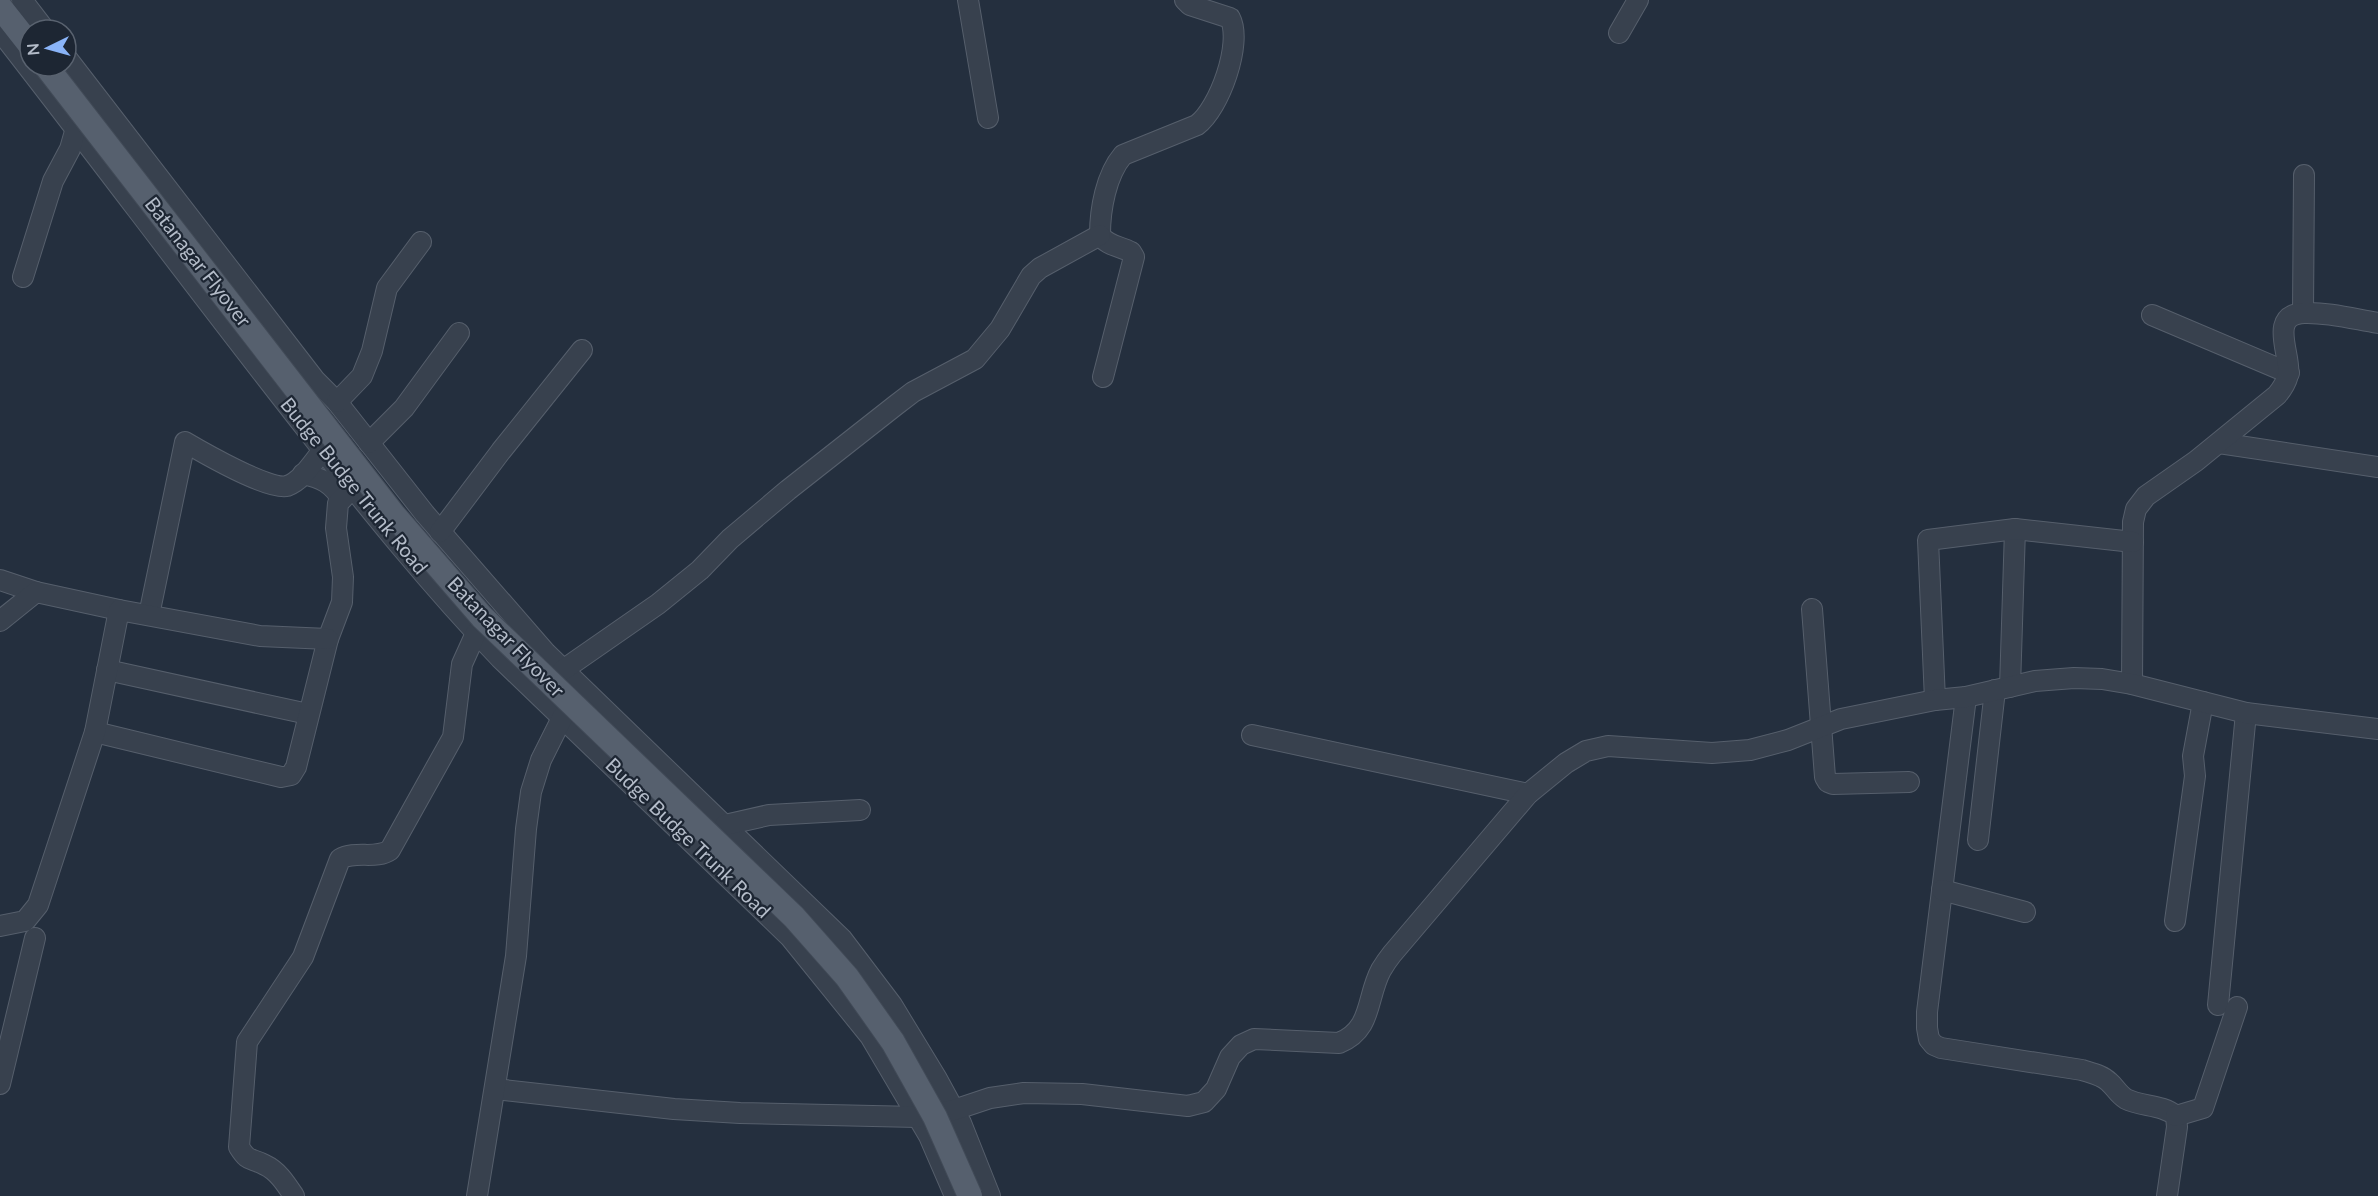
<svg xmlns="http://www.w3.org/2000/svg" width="2378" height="1196" font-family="Lato,sans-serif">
<rect width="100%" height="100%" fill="#242f3e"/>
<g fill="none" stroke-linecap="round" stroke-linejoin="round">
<!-- minor casing -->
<g stroke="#565f6c" stroke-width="22">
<g id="minor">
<path d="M22,0L45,30"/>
<path d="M968,0L988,118"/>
<path d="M0,31C103,163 203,298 307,430C368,508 431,586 500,658L790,937L870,1036L929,1136L955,1196"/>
<path d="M1619,33L1638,0"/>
<path d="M66,57L315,380L337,402L425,514L546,653L842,939L892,1005L937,1079L961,1123L990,1196"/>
<path d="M23,277L53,181L70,149L76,128"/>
<path d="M2303,313L2304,175"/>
<path d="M2152,315L2289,373"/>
<path d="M1103,377L1134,257L1131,252C1120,246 1107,246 1100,235C1100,209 1106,175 1123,155L1197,125C1219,109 1243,43 1230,18L1190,5L1185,0"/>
<path d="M337,402L362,376L372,351L387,288L421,242"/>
<path d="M369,443L404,408L459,333"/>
<path d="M2219,443L2378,467"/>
<path d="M303,474C322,478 331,483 342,499"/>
<path d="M440,532L501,451L582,350"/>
<path d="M0,580L36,592"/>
<path d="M1812,609L1825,777L1828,782L1833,784L1909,782"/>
<path d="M149,615L185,442C202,452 270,491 287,486C302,481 313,462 323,450"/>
<path d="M0,621L36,592L119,610"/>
<path d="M107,670L308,714"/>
<path d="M563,670L658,604L700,570L730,539L788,490L896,405L913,392L975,359L1000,329L1031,276L1040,268L1100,235"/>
<path d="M2132,684L2133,522L2136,509L2146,496L2196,461L2277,395C2282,389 2286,383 2288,375C2292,356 2267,315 2304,313C2328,312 2354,319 2378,323"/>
<path d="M2010,687L2015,529"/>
<path d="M1966,697L1927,1012V1028L1929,1039L1934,1045L1941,1048L2082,1070C2091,1073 2102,1075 2109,1082C2115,1087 2118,1094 2126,1099C2142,1107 2162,1104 2176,1116L2177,1127L2167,1196"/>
<path d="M1935,700L1928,540L2015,529L2133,542"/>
<path d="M95,732L281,777L291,775L296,767L328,639L342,602L343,577L336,528L338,503L361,480"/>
<path d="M1252,735L1528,794"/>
<path d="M725,825L769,815L860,810"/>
<path d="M1978,840L1995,690"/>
<path d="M1942,890L2025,912"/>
<path d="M2175,921L2195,776L2193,756L2203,702"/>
<path d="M0,926L25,921L38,905L95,732L119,610L260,636L328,639"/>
<path d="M2218,1005L2246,713"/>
<path d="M0,1084L35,938"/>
<path d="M495,1089L674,1109L740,1113L917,1117L954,1110L990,1098L1024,1093L1082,1094L1188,1106L1204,1102L1216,1089L1230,1057L1241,1045L1254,1039L1339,1043C1373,1029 1366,998 1381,970C1384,965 1388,959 1392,954L1528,794L1566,763L1586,751L1608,746L1712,753L1750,750L1788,740L1841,719L1935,700L1966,697L2035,681L2074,678L2102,679L2132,684L2246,713L2378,729"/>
<path d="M2176,1116L2203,1108L2237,1007"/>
<path d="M294,1196C286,1184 278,1171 265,1165C250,1157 249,1163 239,1147L247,1042L303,957L340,859C356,850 376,860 390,850L453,737L462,664L476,633"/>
<path d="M477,1196L516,956L526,829L531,792L541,760L563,716"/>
</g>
</g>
<!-- major casing -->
<g stroke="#414a57" stroke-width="26">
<path id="major" d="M0,7L30,45"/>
</g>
<!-- minor -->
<use href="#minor" stroke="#38414e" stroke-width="20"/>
<!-- major -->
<use href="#major" stroke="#56606e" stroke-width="24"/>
<!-- major-bridge casing -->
<g stroke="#414a57" stroke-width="26" stroke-linecap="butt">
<path id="major-bridge" d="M46,66L393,514L482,617L794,917L847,977L893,1042L935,1117L970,1196"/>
</g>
<!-- major-bridge -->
<use href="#major-bridge" stroke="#56606e" stroke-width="24"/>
</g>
<g text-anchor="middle" stroke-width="4.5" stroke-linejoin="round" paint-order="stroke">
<!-- street labels -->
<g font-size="20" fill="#b4bcc9" stroke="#1d2633">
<text transform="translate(198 262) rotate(52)" y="7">Batanagar Flyover</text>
<text transform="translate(354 486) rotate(51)" y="7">Budge Budge Trunk Road</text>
<text transform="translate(506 637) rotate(46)" y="7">Batanagar Flyover</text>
<text transform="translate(688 838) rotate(44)" y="7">Budge Budge Trunk Road</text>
</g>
</g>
<!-- north arrow -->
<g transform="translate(48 48) rotate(265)"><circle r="28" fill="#1d2633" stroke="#59626f" stroke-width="1.5"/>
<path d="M0-4.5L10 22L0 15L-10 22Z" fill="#8ab4f8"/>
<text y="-9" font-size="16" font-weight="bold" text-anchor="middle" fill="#b4bcc9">N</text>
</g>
</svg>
